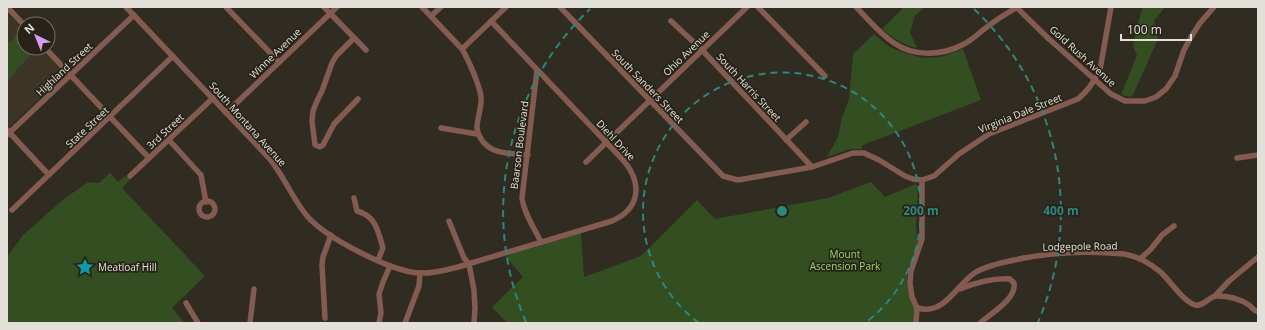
<svg xmlns="http://www.w3.org/2000/svg" width="1265" height="330" font-family="'Open Sans',sans-serif">
<rect width="100%" height="100%" fill="#312c21"/>
<!-- built -->
<path fill="#3c3424" d="M7,13L24,31V48H40L65,75L9,127L7,124Z"/>
<!-- green -->
<g fill="#334e20">
<path d="M904,7H924L915,16L910,32L917,48C903,45 893,38 882,29Z"/>
<path d="M1143,7H1165L1154,21L1158,39L1132,97L1121,95L1137,55L1133,46L1137,26Z"/>
<path d="M18,33L24,40V48L29,49L30,56L18,68L7,83V44L14,39L13,37Z"/>
<path d="M874,34L888,46L899,51L923,58L941,57L963,49L981,100L863,145L861,149H850L827,157L838,137L842,118L849,99L853,54Z"/>
<path d="M110,173L118,182L125,176L130,180L122,188L205,276L172,308L185,323H7V257L23,235L64,199L88,182L99,183Z"/>
<path d="M871,182L885,197L916,184L918,188L916,226L918,242L907,273L908,290L915,308L914,323H507L492,307L523,277L505,256L581,233L584,277L641,256L697,200L715,219L828,198Z"/>
</g>
<g fill="none" stroke-linecap="round" stroke-linejoin="round">
<!-- street -->
<g stroke="#845b50" stroke-width="5.5">
<path d="M7,7L24,25"/>
<path d="M126,7L269,158C284,176 292,198 307,216C326,238 390,271 419,273C433,274 445,270 458,267L612,221C641,208 642,183 624,161L491,21"/>
<path d="M226,7L279,62"/>
<path d="M324,7L366,50"/>
<path d="M422,7L462,49C468,59 480,86 481,97C482,107 477,118 477,128C477,133 479,135 481,139C491,155 511,153 528,155"/>
<path d="M560,7L723,176L738,180L812,167L853,153H864L879,160L905,176L913,179L922,180L934,176L959,154L989,134L1078,99C1088,91 1094,82 1100,70L1111,7"/>
<path d="M758,7L825,76"/>
<path d="M856,7C868,19 879,33 894,43C914,57 942,56 964,44C974,39 982,30 991,24C999,18 1008,13 1017,7"/>
<path d="M1016,7L1049,39L1111,94L1125,101H1145L1156,97L1166,89L1175,76L1184,50L1191,37L1200,23L1214,7"/>
<path d="M431,16L441,7"/>
<path d="M671,21L702,50L812,167"/>
<path d="M354,38L336,56L332,63L322,91L317,101L313,111L312,121L315,145L320,147L323,145L334,124L358,99"/>
<path d="M45,48L149,158"/>
<path d="M462,49L506,7"/>
<path d="M537,70L522,198C524,213 534,228 541,242"/>
<path d="M226,113L337,7"/>
<path d="M441,128L477,134"/>
<path d="M7,130L49,175"/>
<path d="M7,135L134,15"/>
<path d="M169,140L201,175L206,202"/>
<path d="M786,140L806,122"/>
<path d="M1237,158L1258,155"/>
<path d="M586,162L747,7"/>
<path d="M130,176L213,98"/>
<path d="M354,198L357,211C376,216 378,231 383,248L378,260"/>
<circle cx="207" cy="209" r="8"/>
<path d="M12,210L173,56"/>
<path d="M449,221L464,258L469,264L474,290L475,308L474,323"/>
<path d="M1140,259L1151,249L1162,235L1174,226"/>
<path d="M960,289C975,283 993,278 1010,279L1014,283C1017,299 990,314 980,323"/>
<path d="M1215,296L1229,281L1258,257"/>
<path d="M186,303L198,323"/>
<path d="M917,308C946,316 956,284 976,272C988,265 1005,262 1019,259C1048,253 1080,251 1110,253C1116,254 1122,253 1128,255C1139,257 1149,263 1158,270C1169,278 1181,300 1195,305C1204,307 1209,296 1217,296C1227,296 1240,299 1249,305C1252,307 1254,311 1258,312"/>
<path d="M325,318L322,265L323,257L331,235"/>
<path d="M250,323L254,289"/>
<path d="M379,323L381,313L379,294L383,282L390,266"/>
<path d="M405,323L419,286L420,273"/>
<path d="M916,323L917,308L912,297L910,283L911,271L922,239V180"/>
</g>
</g>
<!-- distance rings -->
<g fill="none" stroke="#2f867e" stroke-width="2" stroke-dasharray="7 5">
<path d="M699 323A139 139 0 1 1 865 323"/>
<path d="M526 322A279 279 0 0 1 590 9M974 9A279 279 0 0 1 1038 322"/>
</g>
<!-- icons -->
<defs>
<g id="sight-bare" transform="scale(1.38)"><path d="M0-6L1.8-2.2L6-1.7L2.9 1.2L3.7 5.4L0 3.3L-3.7 5.4L-2.9 1.2L-6-1.7L-1.8-2.2Z" fill="#0f9aa8" stroke="#272318" stroke-width="2.5" paint-order="stroke"/></g>
</defs>
<g fill-rule="evenodd">
<use href="#sight-bare" x="85" y="267"/>
</g>
<g text-anchor="middle" stroke-width="3.5" stroke-linejoin="round" paint-order="stroke">
<!-- street labels -->
<g font-size="10" fill="#e3e0d9" stroke="#272318">
<text transform="translate(275 53) rotate(-44)" y="4">Winne Avenue</text>
<text transform="translate(686 53) rotate(-44)" y="4">Ohio Avenue</text>
<text transform="translate(1083 56) rotate(42)" y="4">Gold Rush Avenue</text>
<text transform="translate(64 69) rotate(-43)" y="4">Highland Street</text>
<text transform="translate(648 86) rotate(46)" y="4">South Sanders Street</text>
<text transform="translate(749 87) rotate(47)" y="4">South Harris Street</text>
<text transform="translate(1020 113) rotate(-22)" y="4">Virginia Dale Street</text>
<text transform="translate(248 124) rotate(48)" y="4">South Montana Avenue</text>
<text transform="translate(87 127) rotate(-43)" y="4">State Street</text>
<text transform="translate(165 131) rotate(-43)" y="4">3rd Street</text>
<text transform="translate(616 140) rotate(47)" y="4">Diehl Drive</text>
<text transform="translate(519 145) rotate(-83)" y="4">Baarson Boulevard</text>
<text transform="translate(1080 246) rotate(-1)" y="4">Lodgepole Road</text>
</g>
<!-- park labels -->
<g font-size="10" fill="#98db6d" stroke="#272318">
<text x="845" y="258">Mount<tspan x="845" dy="12">Ascension Park</tspan></text>
</g>
<!-- poi labels -->
<g font-size="10" fill="#e3e0d9" stroke="#272318" text-anchor="start">
<text x="98" y="271">Meatloaf Hill</text>
</g>
</g>
<circle cx="782" cy="211" r="6" fill="#2f867e" stroke="#272318" stroke-width="2"/>
<g font-size="12" text-anchor="middle" font-weight="bold" fill="#2f867e" stroke="#272318" stroke-width="3.5" stroke-linejoin="round" paint-order="stroke">
<text x="921" y="215">200 m</text>
<text x="1061" y="215">400 m</text>
</g>
<!-- border -->
<rect width="1265" height="330" fill="none" stroke="#e3e0d9" stroke-width="16"/>
<!-- north arrow -->
<g transform="translate(36 36) rotate(317)"><circle r="19" fill="#272318" stroke="#726f65"/>
<path d="M0-3L7 15L0 10L-7 15Z" fill="#d79bf9"/>
<text y="-6" font-size="11" font-weight="bold" text-anchor="middle" fill="#e3e0d9">N</text>
</g>
<!-- scale -->
<path d="M1121 34v6h70v-6" fill="none" stroke="#e3e0d9" stroke-width="2"/>
<text x="1127" y="34" font-size="12" fill="#e3e0d9" stroke="#272318" stroke-width="3" paint-order="stroke">100 m</text>
</svg>
